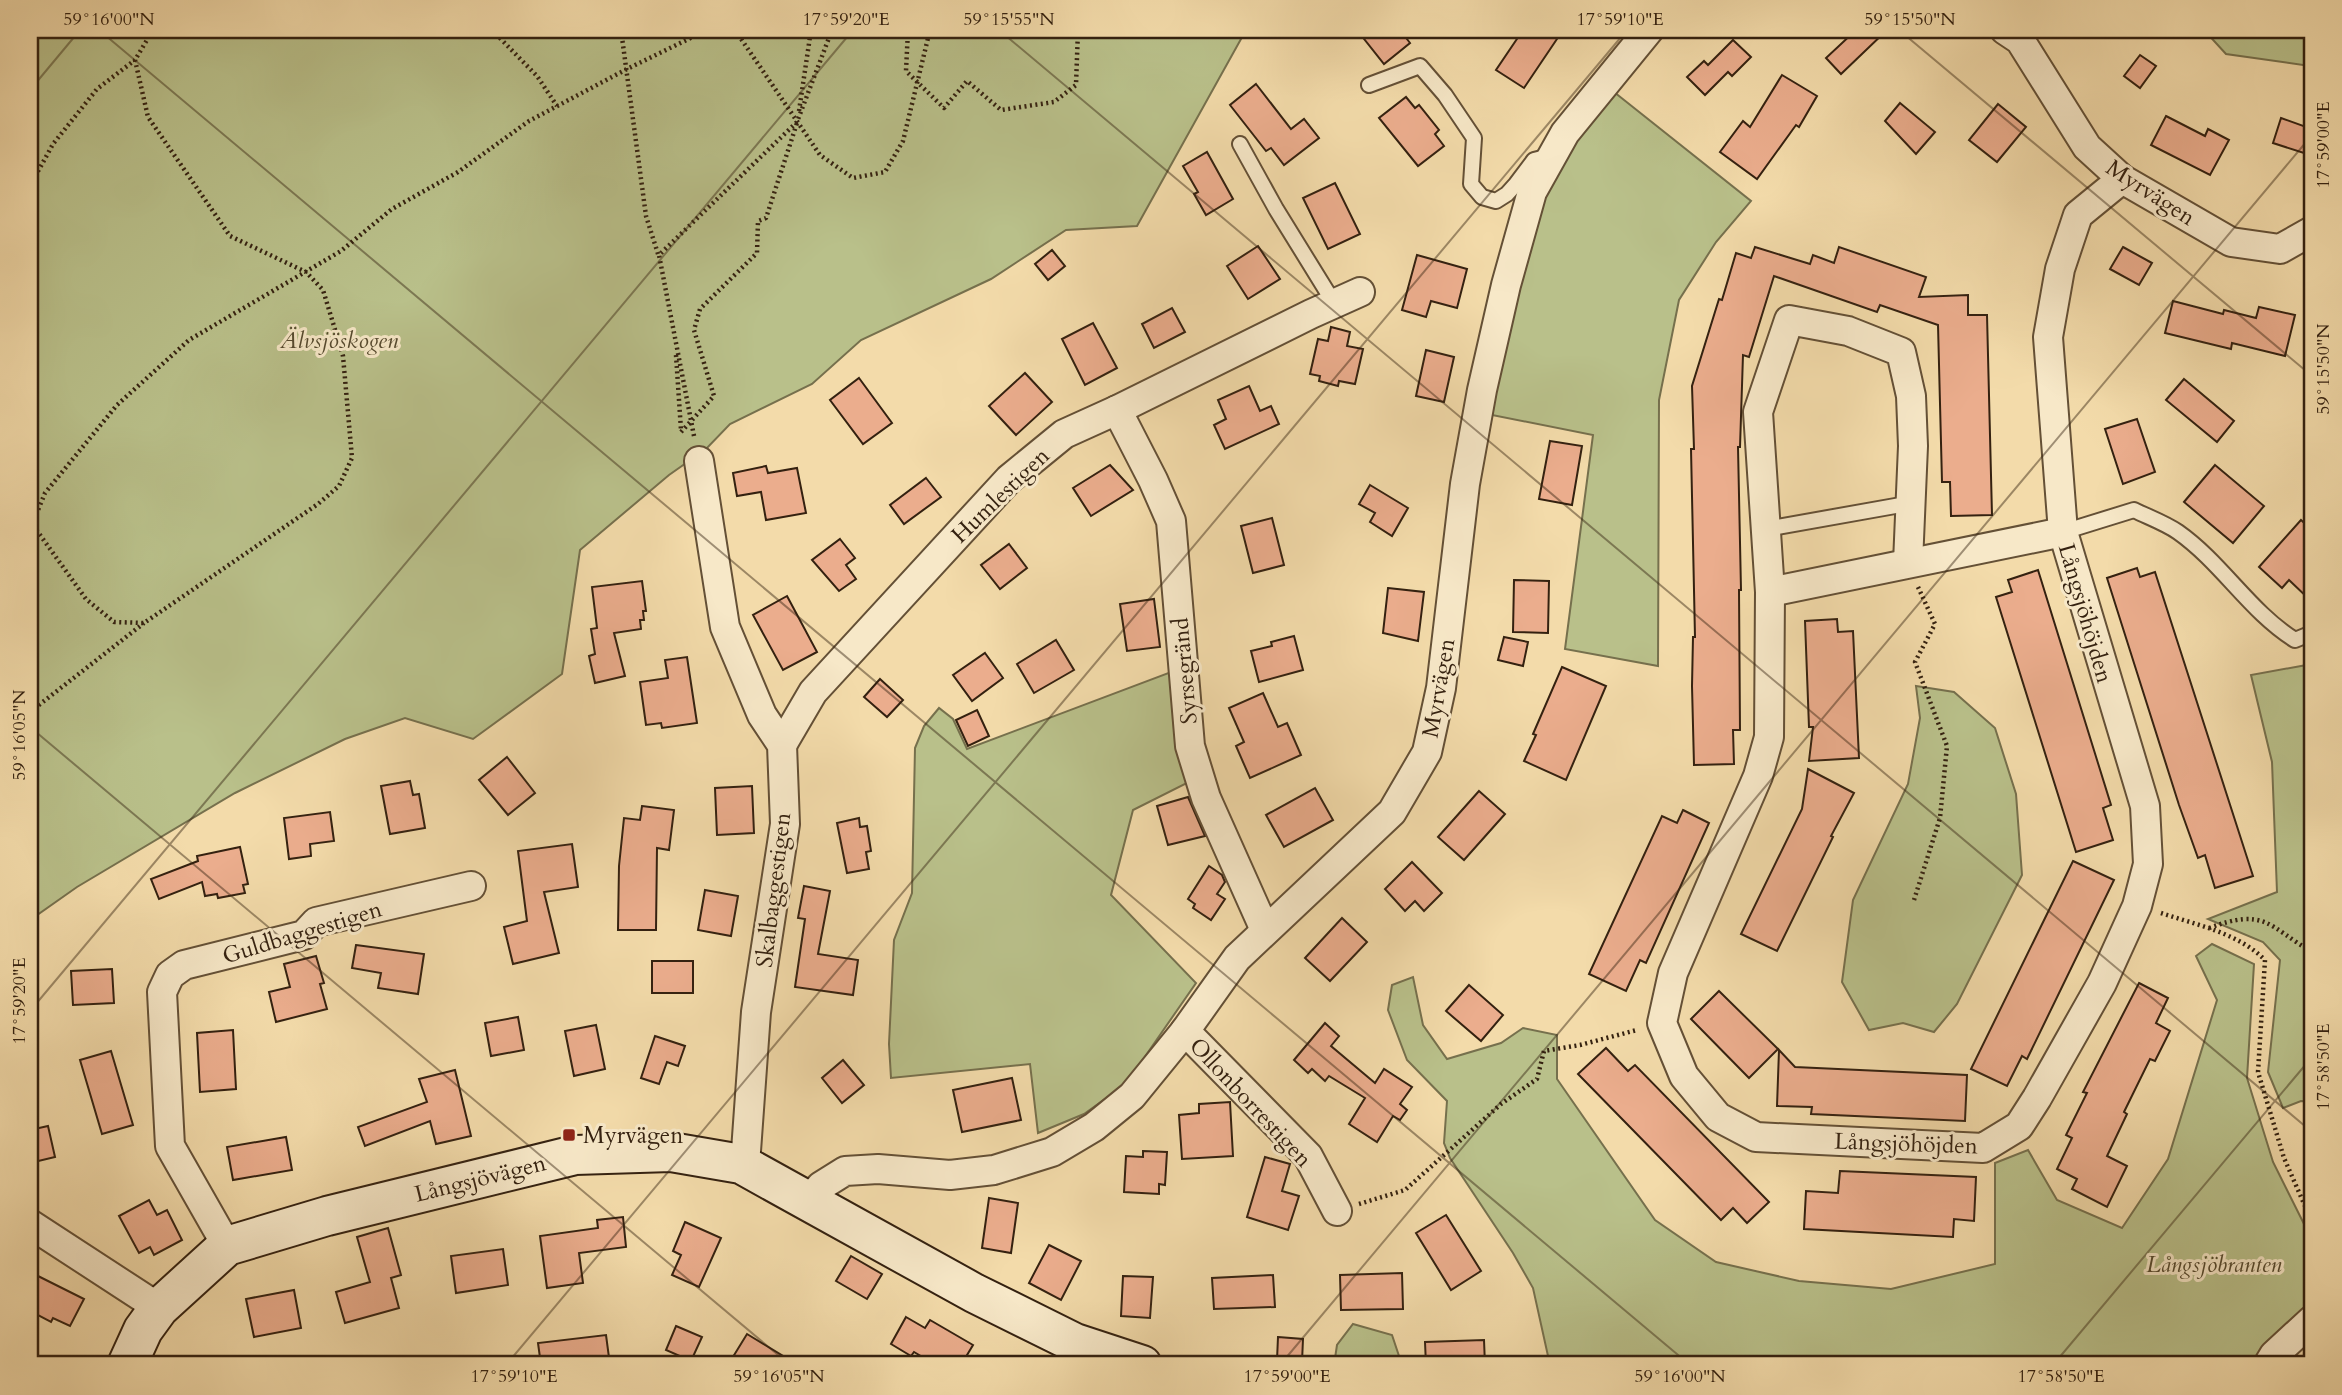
<svg xmlns="http://www.w3.org/2000/svg" width="2342" height="1395" font-family="Cardo,serif">
<rect width="100%" height="100%" fill="#f3dbaa"/>
<filter id="stains"><feTurbulence type="fractalNoise" baseFrequency=".00286" numOctaves="4"/><feColorMatrix values="0 0 0 0 .2 0 0 0 0 .09 0 0 0 0 .02 0 0 0 .5 -.17"/></filter>
<radialGradient id="worn" r=".72"><stop offset=".6" stop-color="#630" stop-opacity="0"/><stop offset="1" stop-color="#630" stop-opacity=".3"/></radialGradient>
<!-- green -->
<g fill="#b9c08a" stroke="#76704d" stroke-width="2">
<path d="M30,30H1246L1137,226L1066,230L991,279L861,340L812,384L730,424L706,449L669,475L580,550L562,674L473,739L405,718L345,739L235,793L77,887L30,920Z"/>
<path d="M2204,30H2312V59L2303,65L2226,54Z"/>
<path d="M1614,92L1751,201L1716,242L1679,300L1659,400L1658,666L1565,649L1593,435L1487,414L1543,195L1575,140Z"/>
<path d="M2312,664V1102L2301,1101L2283,1108L2268,1072L2280,960L2263,942L2208,919L2277,892L2272,762L2251,675Z"/>
<path d="M1171,672L1191,781L1133,810L1111,895L1196,983L1126,1084L1084,1114L1038,1133L1030,1064L891,1078L889,1044L894,940L912,893L915,748L924,726L939,708L953,719L967,749Z"/>
<path d="M1916,686L1954,692L1995,728L2016,794L2022,875L1957,1004L1934,1032L1903,1023L1869,1030L1842,982L1853,900L1908,784L1920,718Z"/>
<path d="M2212,944L2254,964L2247,1078L2273,1162L2312,1240V1301L2265,1346L2254,1365H1550L1533,1288L1513,1253L1450,1158L1444,1143L1447,1101L1407,1060L1388,1010L1392,985L1413,977L1423,1025L1447,1059L1501,1043L1523,1028L1557,1035V1079L1655,1220L1716,1262L1799,1281L1891,1289L1995,1264V1163L2028,1150L2057,1200L2122,1228L2168,1159L2217,1000L2196,956Z"/>
<path d="M1353,1324L1392,1335L1402,1365H1334L1337,1345Z"/>
</g>
<!-- building -->
<g fill="#ebad8d" stroke="#342110" stroke-width="2">
<path d="M1357,30H1400L1410,43L1384,64Z"/>
<path d="M1523,30H1563L1524,88L1496,70Z"/>
<path d="M1856,30H1887L1841,74L1826,58Z"/>
<path d="M1733,40L1751,57L1732,76L1728,72L1705,95L1687,77L1704,61L1708,65Z"/>
<path d="M2140,55L2156,66L2140,88L2124,76Z"/>
<path d="M1782,75L1817,96L1799,127L1796,125L1757,179L1720,152L1743,121L1750,127Z"/>
<path d="M1256,84L1291,129L1304,119L1319,138L1284,165L1271,148L1266,151L1230,105Z"/>
<path d="M1406,97L1415,108L1419,105L1439,130L1435,134L1444,146L1418,166L1379,118Z"/>
<path d="M1900,103L1935,132L1916,154L1885,121Z"/>
<path d="M1998,104L2026,127L1997,162L1969,140Z"/>
<path d="M2166,116L2205,136L2208,129L2229,140L2210,175L2151,145Z"/>
<path d="M2281,118L2312,129L2304,153L2273,143Z"/>
<path d="M1207,152L1233,199L1206,215L1194,194L1198,192L1183,166Z"/>
<path d="M1335,183L1360,234L1328,249L1303,198Z"/>
<path d="M1258,246L1280,279L1248,299L1227,266Z"/>
<path d="M1755,247L1810,264L1813,255L1834,263L1839,247L1926,277L1919,297L1968,295V315H1987L1992,515L1951,516L1950,482H1942L1938,325L1880,305L1877,312L1774,276L1749,357L1743,355L1740,447H1738L1741,590H1739L1740,730H1733L1734,764L1694,765L1692,686L1693,637H1695L1691,449H1694L1692,386L1719,299L1722,300L1736,253L1751,258Z"/>
<path d="M2123,247L2152,263L2139,285L2110,269Z"/>
<path d="M1052,250L1065,266L1048,280L1035,264Z"/>
<path d="M1417,255L1467,269L1457,308L1431,301L1426,317L1402,310Z"/>
<path d="M2173,301L2223,314L2224,310L2256,318L2259,307L2295,315L2285,356L2232,343L2231,349L2165,333Z"/>
<path d="M1172,308L1185,332L1154,348L1142,324Z"/>
<path d="M1093,323L1117,368L1085,385L1062,339Z"/>
<path d="M1331,327L1350,332L1347,346L1363,349L1355,384L1339,381L1338,386L1319,381L1320,376L1310,374L1318,339L1328,341Z"/>
<path d="M1426,350L1454,357L1444,402L1416,396Z"/>
<path d="M1025,373L1052,402L1016,435L989,406Z"/>
<path d="M859,378L892,423L863,444L830,400Z"/>
<path d="M2184,379L2234,421L2217,442L2166,400Z"/>
<path d="M1249,386L1260,411L1271,406L1279,424L1225,449L1214,425L1226,419L1218,400Z"/>
<path d="M2137,419L2155,472L2123,484L2105,429Z"/>
<path d="M1550,441L1582,446L1572,505L1539,499Z"/>
<path d="M1110,465L1133,490L1091,516L1073,488Z"/>
<path d="M2215,465L2264,506L2233,543L2184,502Z"/>
<path d="M766,466L768,473L797,468L806,513L766,520L761,492L737,496L733,473Z"/>
<path d="M926,478L941,497L904,524L890,505Z"/>
<path d="M1370,485L1408,508L1392,536L1370,522L1375,513L1359,504Z"/>
<path d="M1272,518L1284,565L1253,573L1241,526Z"/>
<path d="M2301,520L2312,530V602L2289,580L2282,588L2259,567Z"/>
<path d="M840,539L855,558L846,565L856,579L839,591L812,560Z"/>
<path d="M1009,544L1027,568L1000,589L981,565Z"/>
<path d="M2137,568L2140,577L2155,572L2253,876L2215,888L2205,855L2198,858L2179,805L2107,578Z"/>
<path d="M2038,570L2111,805L2103,808L2113,840L2076,852L1996,597L2012,592L2008,580Z"/>
<path d="M1514,580L1549,581L1548,633L1513,632Z"/>
<path d="M642,581L646,611H643L644,620H640L641,629L614,633L625,676L595,683L589,656L595,654L591,629L597,628L592,587Z"/>
<path d="M1388,588L1424,592L1418,641L1383,633Z"/>
<path d="M787,596L817,652L783,670L753,615Z"/>
<path d="M1154,599L1160,647L1127,651L1120,604Z"/>
<path d="M1837,619L1838,632L1853,631L1859,758L1809,761L1813,727H1809L1805,621Z"/>
<path d="M1294,636L1303,670L1259,682L1251,651L1272,646L1271,642Z"/>
<path d="M1504,637L1528,642L1523,666L1498,660Z"/>
<path d="M1056,640L1074,670L1034,693L1017,664Z"/>
<path d="M985,653L1003,678L972,701L953,675Z"/>
<path d="M687,657L697,723L662,728L661,723L646,725L640,682L668,678L665,660Z"/>
<path d="M1562,667L1606,686L1566,780L1524,761L1536,735L1533,734Z"/>
<path d="M880,679L903,700L887,717L864,697Z"/>
<path d="M1263,693L1278,727L1287,723L1301,755L1250,778L1236,746L1244,742L1229,708Z"/>
<path d="M977,710L989,736L968,746L956,720Z"/>
<path d="M507,757L535,793L508,815L479,780Z"/>
<path d="M1808,769L1854,793L1831,836L1833,837L1777,951L1741,934L1802,809Z"/>
<path d="M410,781L413,795L419,794L425,828L390,834L381,786Z"/>
<path d="M752,786L754,833L717,835L715,788Z"/>
<path d="M1315,788L1333,820L1284,847L1266,815Z"/>
<path d="M1479,791L1505,814L1464,860L1438,837Z"/>
<path d="M1188,797L1205,836L1168,845L1157,806Z"/>
<path d="M642,806L674,810L669,850L657,848L656,930H618L619,866L624,818L640,820Z"/>
<path d="M1683,810L1709,823L1646,963L1640,960L1626,991L1589,974L1662,816L1677,823Z"/>
<path d="M330,812L334,841L310,844L311,856L289,859L284,818Z"/>
<path d="M859,818L860,827L867,826L871,851L866,852L869,869L847,873L837,823Z"/>
<path d="M572,844L578,887L544,892L559,953L513,964L504,927L527,921L518,851Z"/>
<path d="M240,847L248,884L243,885L245,893L218,898L217,894L205,896L202,882L159,899L151,879L198,861L197,856Z"/>
<path d="M2073,861L2114,880L2027,1059L2022,1056L2007,1086L1971,1069Z"/>
<path d="M1412,862L1442,893L1424,911L1415,901L1405,911L1385,889Z"/>
<path d="M1209,866L1222,875L1225,882L1217,894L1225,899L1211,920L1193,908L1195,904L1188,899Z"/>
<path d="M804,886L830,891L818,954L858,960L853,995L795,987L805,919L798,918Z"/>
<path d="M705,890L738,896L731,936L698,930Z"/>
<path d="M1342,918L1367,942L1330,981L1305,958Z"/>
<path d="M356,945L424,954L418,994L378,988L381,973L352,968Z"/>
<path d="M316,956L324,983L320,984L327,1009L276,1022L269,992L290,987L284,964Z"/>
<rect x="652" y="961" width="41" height="32"/>
<path d="M112,969L114,1003L73,1005L71,971Z"/>
<path d="M2139,983L2168,998L2156,1023L2170,1031L2155,1061L2150,1059L2124,1112L2127,1114L2107,1156L2127,1166L2107,1207L2072,1189L2077,1179L2057,1169L2072,1138L2066,1135L2087,1093L2083,1092Z"/>
<path d="M1469,985L1503,1015L1481,1041L1446,1011Z"/>
<path d="M1719,991L1778,1049L1749,1078L1691,1019Z"/>
<path d="M518,1017L524,1050L491,1056L485,1023Z"/>
<path d="M1325,1023L1339,1036L1331,1046L1375,1083L1384,1069L1412,1087L1400,1104L1407,1110L1400,1120L1393,1116L1377,1142L1349,1124L1365,1098L1329,1076L1325,1081L1312,1069L1308,1073L1294,1060Z"/>
<path d="M596,1025L605,1069L574,1076L565,1031Z"/>
<path d="M233,1030L236,1089L200,1092L197,1033Z"/>
<path d="M655,1036L685,1046L678,1066L667,1062L659,1084L641,1078Z"/>
<path d="M1606,1048L1628,1071L1635,1065L1769,1202L1747,1223L1733,1208L1721,1220L1578,1074Z"/>
<path d="M1779,1050L1795,1067L1967,1075L1965,1121L1811,1114L1812,1107L1777,1106Z"/>
<path d="M111,1051L133,1125L102,1134L80,1060Z"/>
<path d="M843,1060L864,1085L842,1103L822,1078Z"/>
<path d="M455,1070L471,1136L436,1144L430,1121L365,1146L358,1127L427,1102L419,1079Z"/>
<path d="M1012,1078L1021,1120L962,1132L953,1090Z"/>
<path d="M1230,1102L1233,1156L1182,1159L1179,1115L1199,1113V1104Z"/>
<path d="M48,1126L55,1157L30,1163V1130Z"/>
<path d="M286,1137L292,1170L233,1180L227,1147Z"/>
<path d="M1143,1151L1167,1152L1165,1185L1159,1184V1194L1124,1192L1126,1156L1143,1157Z"/>
<path d="M1265,1157L1290,1164L1282,1191L1299,1196L1288,1230L1247,1217Z"/>
<path d="M1840,1171L1976,1177L1974,1221L1954,1219L1953,1237L1804,1229L1806,1191L1838,1193Z"/>
<path d="M989,1198L1018,1203L1011,1253L982,1248Z"/>
<path d="M149,1200L157,1215L167,1210L182,1240L154,1255L150,1247L139,1253L119,1216Z"/>
<path d="M1446,1215L1481,1271L1451,1290L1416,1233Z"/>
<path d="M623,1217L626,1247L579,1253L583,1283L547,1288L540,1236L598,1228L597,1220Z"/>
<path d="M685,1222L721,1238L699,1287L672,1275L681,1255L673,1251Z"/>
<path d="M388,1228L401,1275L391,1278L399,1308L345,1323L336,1292L370,1282L357,1237Z"/>
<path d="M1049,1245L1081,1261L1061,1300L1029,1283Z"/>
<path d="M503,1249L508,1285L456,1293L451,1256Z"/>
<path d="M851,1256L882,1274L867,1299L836,1281Z"/>
<path d="M30,1272L84,1299L70,1326L53,1318L51,1322L30,1311Z"/>
<path d="M1402,1273L1403,1309L1341,1310L1340,1275Z"/>
<path d="M1273,1275L1275,1307L1214,1309L1212,1278Z"/>
<path d="M1123,1276L1153,1277L1150,1318L1121,1316Z"/>
<path d="M294,1290L301,1328L254,1337L246,1299Z"/>
<path d="M906,1317L925,1328L930,1320L973,1345L961,1365H936L914,1352L911,1356L891,1344Z"/>
<path d="M676,1326L702,1337L691,1361L666,1350Z"/>
<path d="M747,1334L798,1365H728Z"/>
<path d="M606,1335L610,1365H541L538,1343Z"/>
<path d="M1278,1337L1303,1339L1302,1362L1277,1360Z"/>
<path d="M1484,1340L1485,1365H1426L1425,1342Z"/>
</g>
<g fill="none" stroke-linecap="round" stroke-linejoin="round">
<!-- lane casing -->
<g stroke="#645036" stroke-width="18">
<g id="lane">
<path d="M1369,85L1420,66L1445,95L1474,138L1471,184L1482,197L1496,201L1507,194L1516,184L1534,160L1550,156"/>
<path d="M1240,144L1276,209L1334,303"/>
<path d="M1766,529L1912,503"/>
<path d="M2063,532L2134,510C2148,517 2165,523 2178,532C2222,563 2250,612 2295,640L2312,633"/>
</g>
</g>
<!-- street casing -->
<g stroke="#645036" stroke-width="32">
<g id="street">
<path d="M2005,30L2020,40L2087,147L2122,179L2231,242L2280,249L2312,231"/>
<path d="M1117,410L1153,480L1171,521L1190,746L1206,798L1265,930"/>
<path d="M699,461L725,627L762,715L782,745L785,824L756,1012L746,1151L741,1164"/>
<path d="M1908,563L1913,446L1911,396L1901,352L1848,331L1789,320L1758,412L1770,592L1769,737L1758,776L1673,973L1662,1023L1684,1076L1718,1117L1756,1137L1983,1148L2019,1126L2037,1098L2102,983L2137,906L2148,864L2145,806L2063,532L2048,337L2060,269L2078,215L2122,179"/>
<path d="M1770,592L2063,532"/>
<path d="M782,745L813,692L1009,479L1064,434L1117,410L1311,314L1360,292"/>
<path d="M1185,1031L1308,1156L1337,1211"/>
<path d="M809,1200L821,1186L845,1171L878,1169L950,1175L994,1170L1052,1152L1094,1127L1132,1096L1185,1031L1237,958L1392,812L1427,752L1441,688L1465,484L1482,390L1506,285L1532,192L1565,133L1649,30"/>
<path d="M30,1224L159,1308"/>
<path d="M227,1246L170,1146L162,992L170,975L184,965L304,935L316,922L471,886"/>
<path d="M2268,1365L2274,1355L2312,1320"/>
</g>
</g>
<!-- secondary casing -->
<g stroke="#342110" stroke-width="42">
<path id="secondary" d="M127,1365L143,1330L159,1308L227,1246L327,1216L575,1155L671,1152L741,1164L974,1293L1075,1343L1142,1365"/>
</g>
<!-- path -->
<g stroke="#342110" stroke-width="4.5" stroke-dasharray="2 3.5" stroke-linecap="butt">
<path d="M492,30L537,76L557,106"/>
<path d="M621,30L646,216L659,257"/>
<path d="M735,30L820,155L853,178L885,172L903,141L930,30"/>
<path d="M908,30L906,71L944,108L967,81L1001,110L1054,102L1076,85L1078,30"/>
<path d="M799,111L811,30"/>
<path d="M30,186L53,144L97,89L135,60"/>
<path d="M676,355L681,430"/>
<path d="M681,432L714,396L694,330L700,309L757,253L758,221L766,218L797,123"/>
<path d="M694,436L659,255L797,122L832,30"/>
<path d="M30,521L86,599L114,622L144,623L318,504L339,486L352,458L343,356L323,290L306,272L230,236L148,117L135,60L153,30"/>
<path d="M30,530L45,493L117,405L189,340L341,251L392,209L458,172L529,121L627,69L707,30"/>
<path d="M30,712L144,623"/>
<path d="M1914,900L1940,818L1947,746L1915,662L1935,624L1918,587"/>
<path d="M2161,913C2197,925 2238,933 2265,960L2258,1072L2284,1158L2312,1222"/>
<path d="M2209,928C2265,907 2268,926 2312,952"/>
<path d="M1359,1204L1405,1190L1501,1104L1537,1079L1544,1051L1580,1045L1637,1030"/>
</g>
<!-- lane -->
<use href="#lane" stroke="#f7e8c8" stroke-width="14"/>
<!-- street -->
<use href="#street" stroke="#f7e8c8" stroke-width="28"/>
<!-- secondary -->
<use href="#secondary" stroke="#f7e8c8" stroke-width="38"/>
</g>
<!-- ticks -->
<path fill="none" stroke="#342110" stroke-width="2" stroke-opacity="0.45" d="M99,30L1690,1365M999,30L2312,1132M1899,30L2312,376M30,90L80,30M30,727L790,1365M30,1011L853,30M506,1365L1627,30M1280,1365L2312,135M2053,1365L2312,1057"/>
<!-- markers -->
<rect fill="#8f2418" stroke="#f7e8c8" stroke-width="2.5" x="562" y="1128" width="14" height="14" rx="3.5"/>
<g text-anchor="middle" stroke-width="6" stroke-linejoin="round" paint-order="stroke">
<!-- street labels -->
<g font-size="23" fill="#342110" stroke="#f7e8c8">
<text transform="translate(2151 192) rotate(33)" y="8">Myrvägen</text>
<text transform="translate(1000 495) rotate(-44)" y="8">Humlestigen</text>
<text transform="translate(2086 613) rotate(74)" y="8">Långsjöhöjden</text>
<text transform="translate(1184 671) rotate(-95)" y="8">Syrsegränd</text>
<text transform="translate(1438 688) rotate(-80)" y="8">Myrvägen</text>
<text transform="translate(773 890) rotate(-83)" y="8">Skalbaggestigen</text>
<text transform="translate(302 932) rotate(-17)" y="8">Guldbaggestigen</text>
<text transform="translate(1251 1102) rotate(47)" y="8">Ollonborrestigen</text>
<text transform="translate(1906 1143) rotate(2)" y="8">Långsjöhöjden</text>
<text transform="translate(480 1178) rotate(-14)" y="8">Långsjövägen</text>
</g>
<!-- park labels -->
<g font-size="23" font-style="italic" fill="#55492e" stroke="#f7e8c8">
<text x="339" y="348">Älvsjöskogen</text>
<text x="2214" y="1272">Långsjöbranten</text>
</g>
<!-- poi labels -->
<g font-size="23" fill="#342110" stroke="#f7e8c8" text-anchor="start">
<text x="583" y="1143">Myrvägen</text>
</g>
</g>
<!-- margin -->
<rect width="2342" height="1395" fill="none" stroke="#f3dbaa" stroke-width="77"/>
<rect x="38" y="38" width="2266" height="1318" fill="none" stroke="#342110" stroke-width="2.5"/>
<g font-size="18" text-anchor="middle" fill="#342110">
<text x="109" y="25">59°16'00"N</text>
<text x="846" y="25">17°59'20"E</text>
<text x="1009" y="25">59°15'55"N</text>
<text x="1620" y="25">17°59'10"E</text>
<text x="1910" y="25">59°15'50"N</text>
<text transform="translate(2323 145) rotate(-90)" y="6">17°59'00"E</text>
<text transform="translate(2323 369) rotate(-90)" y="6">59°15'50"N</text>
<text transform="translate(19 735) rotate(-90)" y="6">59°16'05"N</text>
<text transform="translate(19 1001) rotate(-90)" y="6">17°59'20"E</text>
<text transform="translate(2323 1067) rotate(-90)" y="6">17°58'50"E</text>
<text x="514" y="1382">17°59'10"E</text>
<text x="779" y="1382">59°16'05"N</text>
<text x="1287" y="1382">17°59'00"E</text>
<text x="1680" y="1382">59°16'00"N</text>
<text x="2061" y="1382">17°58'50"E</text>
</g>
<rect width="100%" height="100%" filter="url(#stains)"/>
<rect width="100%" height="100%" fill="url(#worn)"/>
</svg>
